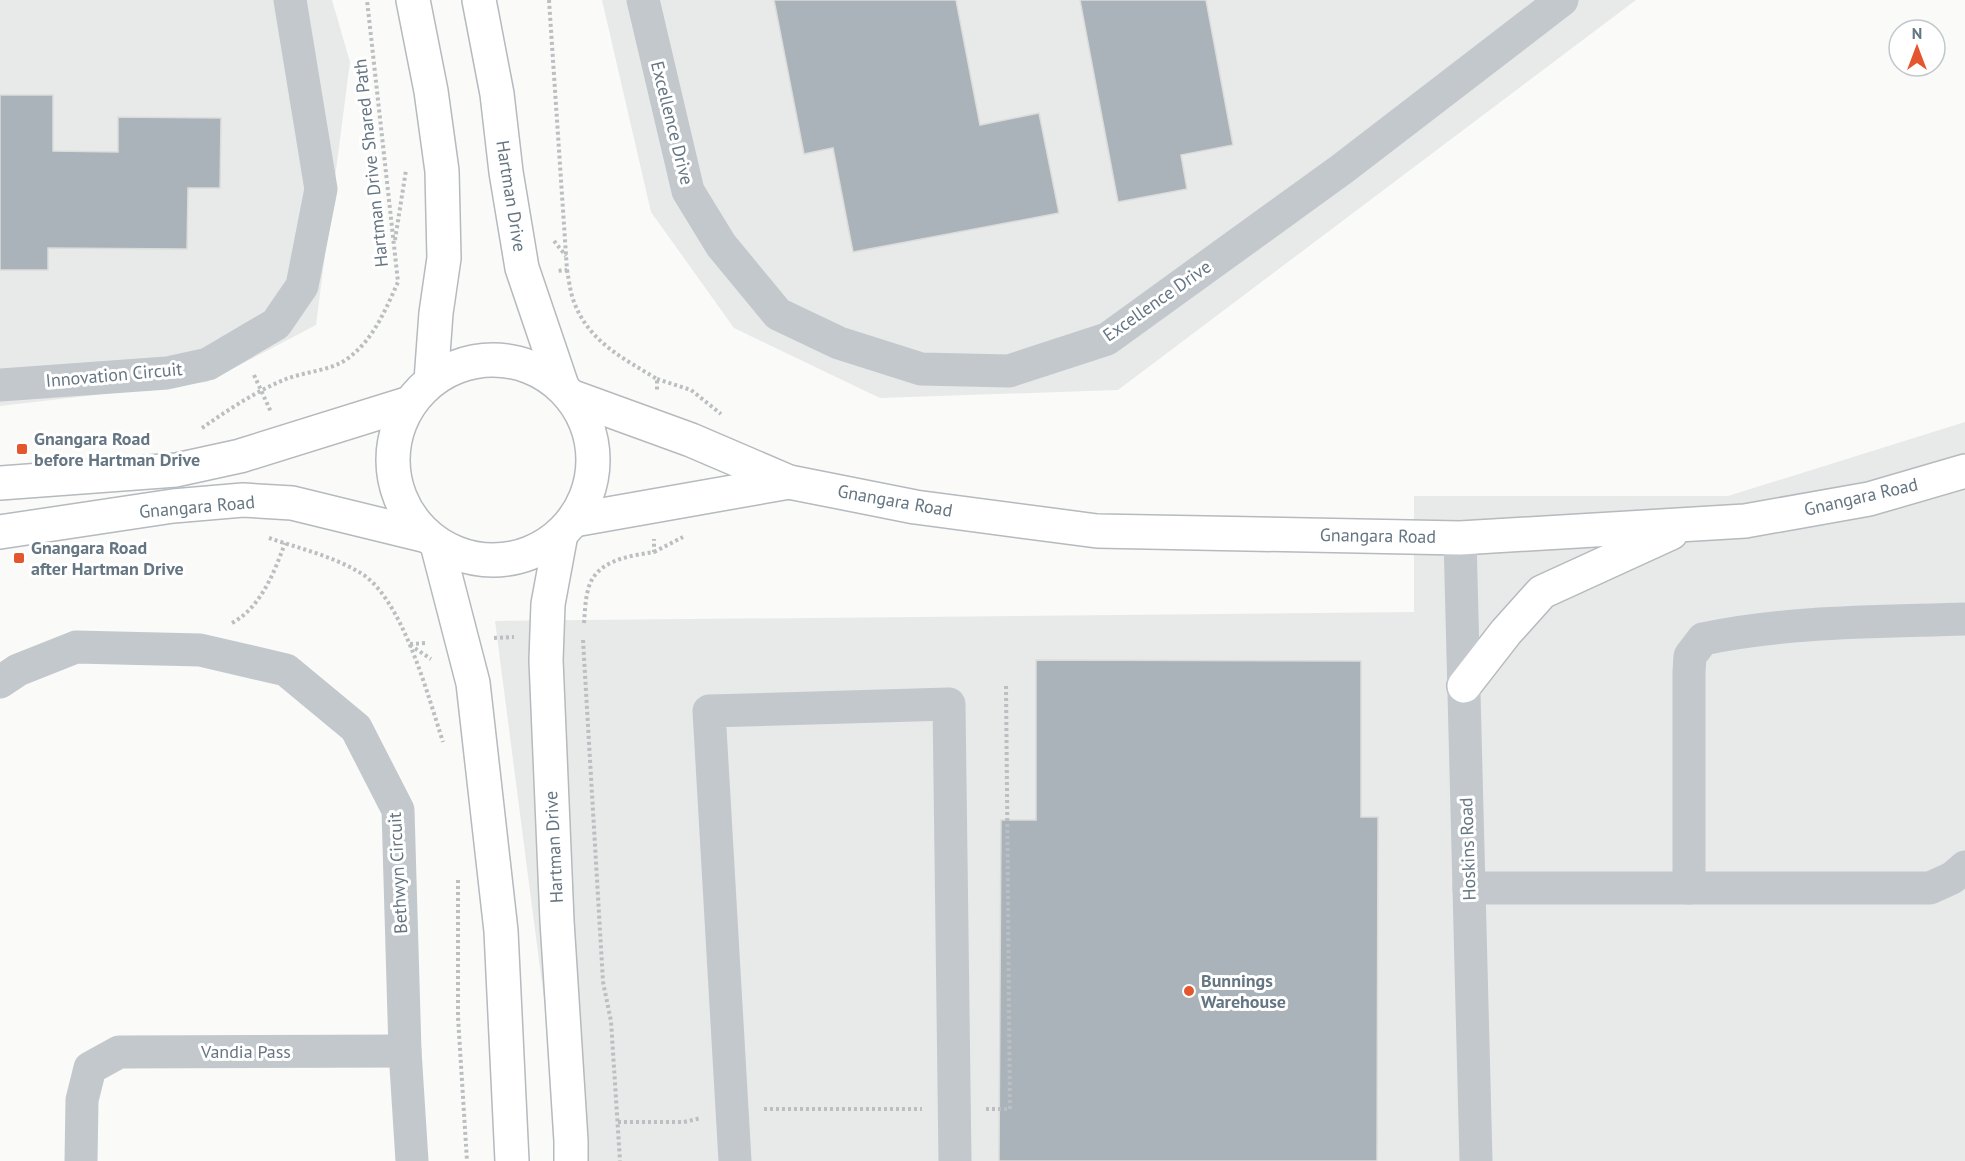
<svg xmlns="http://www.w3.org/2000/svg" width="1965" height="1161" font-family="'PT Sans',sans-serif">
<rect width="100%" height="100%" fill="#fafaf8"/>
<!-- built -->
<g fill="#e8e9e9">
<path d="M0,0H332L350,62L316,325L207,382L0,406Z"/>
<path d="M602,0H1636L1118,390L880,398L734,328L651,212Z"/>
<path d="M1965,422V1161H565L495,621L1414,612V496H1728Z"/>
</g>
<!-- building -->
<g fill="#aab3b9" stroke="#dcdcda" stroke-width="1.5">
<path d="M774,0H956L980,125L1039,113L1059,213L853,252L833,148L804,154Z"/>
<path d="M1080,0H1206L1233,145L1181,155L1187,189L1118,202Z"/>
<path d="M0,95H53V151L118,152V117L221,118L220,188H188L187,249L48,248V270H0Z"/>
<path d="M1036,660L1361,661V817H1378L1377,1161H999L1001,820H1036Z"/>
</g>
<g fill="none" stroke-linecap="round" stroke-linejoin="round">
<!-- major casing -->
<g stroke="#b5babe" stroke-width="36">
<g id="major">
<path d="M413,0L431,91L442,171L444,258L436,313L431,381"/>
<path d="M479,0L497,94L506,172L522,268L562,386"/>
<circle cx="493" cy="460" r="100"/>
<path d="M570,396L691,440L789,482L915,507L1097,531L1460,538L1745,521L1869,499L1965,471"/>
<path d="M0,483L176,470L240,456L410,403"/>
<path d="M574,520L789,482"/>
<path d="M0,532L173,506L243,500L292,503L427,536"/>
<path d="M561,534L548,604L546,660L557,921L571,1141V1161"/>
<path d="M437,544L473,683L501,931L512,1161"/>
<path d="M1464,686L1506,632L1542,592L1671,533"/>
</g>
</g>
<!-- path -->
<g stroke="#bbbfc2" stroke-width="4" stroke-dasharray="3 3" stroke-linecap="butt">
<path d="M549,0L567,270L557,271"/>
<path d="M395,240L406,170"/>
<path d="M554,241L566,256"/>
<path d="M567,270C569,280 570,292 574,302C589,342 623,358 657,379V391"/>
<path d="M254,375L271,412"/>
<path d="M657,379L691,390L721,414"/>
<path d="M202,428C228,410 256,391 286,379C304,372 327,371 344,361C372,343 385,311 398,282L367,0"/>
<path d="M269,538C298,548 332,556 359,572C402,596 428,696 443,742"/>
<path d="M654,552L683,537"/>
<path d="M232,623C261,607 274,573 285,543"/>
<path d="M584,623C585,612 585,601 588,590C595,560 629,556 654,552V539"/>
<path d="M494,638L514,637"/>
<path d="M583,640L603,982L611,1021L620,1161"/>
<path d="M410,644L427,643"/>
<path d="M410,645L431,659"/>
<path d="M458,880V1017L467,1161"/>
<path d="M764,1109H922"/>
<path d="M986,1109H1010L1006,685"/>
<path d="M618,1122H684L701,1118"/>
</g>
<!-- minor -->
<g stroke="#c3c8cc" stroke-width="33">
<path d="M643,0L688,191L721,245L778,314L839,343L921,369L1009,371L1107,339L1342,169L1562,0"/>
<path d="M0,385L167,373L208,364L276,324L302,286L321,189L290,0"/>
<path d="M1460,538L1476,1161"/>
<path d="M0,682L18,670L76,647L200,650L286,670L356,728L398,810L405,1051L412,1161"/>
<path d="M1469,888H1930L1952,878L1965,867"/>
<path d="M1689,888V672L1690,656L1703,639C1789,621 1877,622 1965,619"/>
<path d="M81,1161L82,1100L90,1068L119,1052L405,1051"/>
<path d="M735,1161L709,711L949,704L955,1161"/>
</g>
<!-- major -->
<use href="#major" stroke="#fff" stroke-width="33"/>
</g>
<!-- markers -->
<g fill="#e4572e" stroke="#fff" stroke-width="2">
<rect x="16" y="443" width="12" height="12" rx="3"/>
<rect x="13" y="552" width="12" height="12" rx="3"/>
<circle cx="1189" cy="991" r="6"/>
</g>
<g text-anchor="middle" stroke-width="6" stroke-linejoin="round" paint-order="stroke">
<!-- street labels -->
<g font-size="18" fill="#657683" stroke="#fff">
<text transform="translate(672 123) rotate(76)" y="6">Excellence Drive</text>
<text transform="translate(371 163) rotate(-96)" y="6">Hartman Drive Shared Path</text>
<text transform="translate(511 196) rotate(81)" y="6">Hartman Drive</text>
<text transform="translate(1157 301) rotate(-35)" y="6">Excellence Drive</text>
<text transform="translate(114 375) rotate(-5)" y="6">Innovation Circuit</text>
<text transform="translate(1861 497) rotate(-13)" y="6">Gnangara Road</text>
<text transform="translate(895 501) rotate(10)" y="6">Gnangara Road</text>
<text transform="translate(197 507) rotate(-5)" y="6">Gnangara Road</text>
<text transform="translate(1378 536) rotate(1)" y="6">Gnangara Road</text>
<text transform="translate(554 847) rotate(-93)" y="6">Hartman Drive</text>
<text transform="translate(1468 849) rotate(-92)" y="6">Hoskins Road</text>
<text transform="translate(398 873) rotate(-93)" y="6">Bethwyn Circuit</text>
<text x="246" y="1058">Vandia Pass</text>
</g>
<!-- poi labels -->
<g font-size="18" font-weight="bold" fill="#657683" stroke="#fff" text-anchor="start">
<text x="34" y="445">Gnangara Road<tspan x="34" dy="21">before Hartman Drive</tspan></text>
<text x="31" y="554">Gnangara Road<tspan x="31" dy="21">after Hartman Drive</tspan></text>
<text x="1201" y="987">Bunnings<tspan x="1201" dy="21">Warehouse</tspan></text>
</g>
</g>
<!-- north arrow -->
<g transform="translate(1917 48)"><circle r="28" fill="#ffffff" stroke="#c1c8cd" stroke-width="1.5"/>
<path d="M0-4.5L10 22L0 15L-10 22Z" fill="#e4572e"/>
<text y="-9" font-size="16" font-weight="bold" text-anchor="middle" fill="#657683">N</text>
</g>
</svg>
